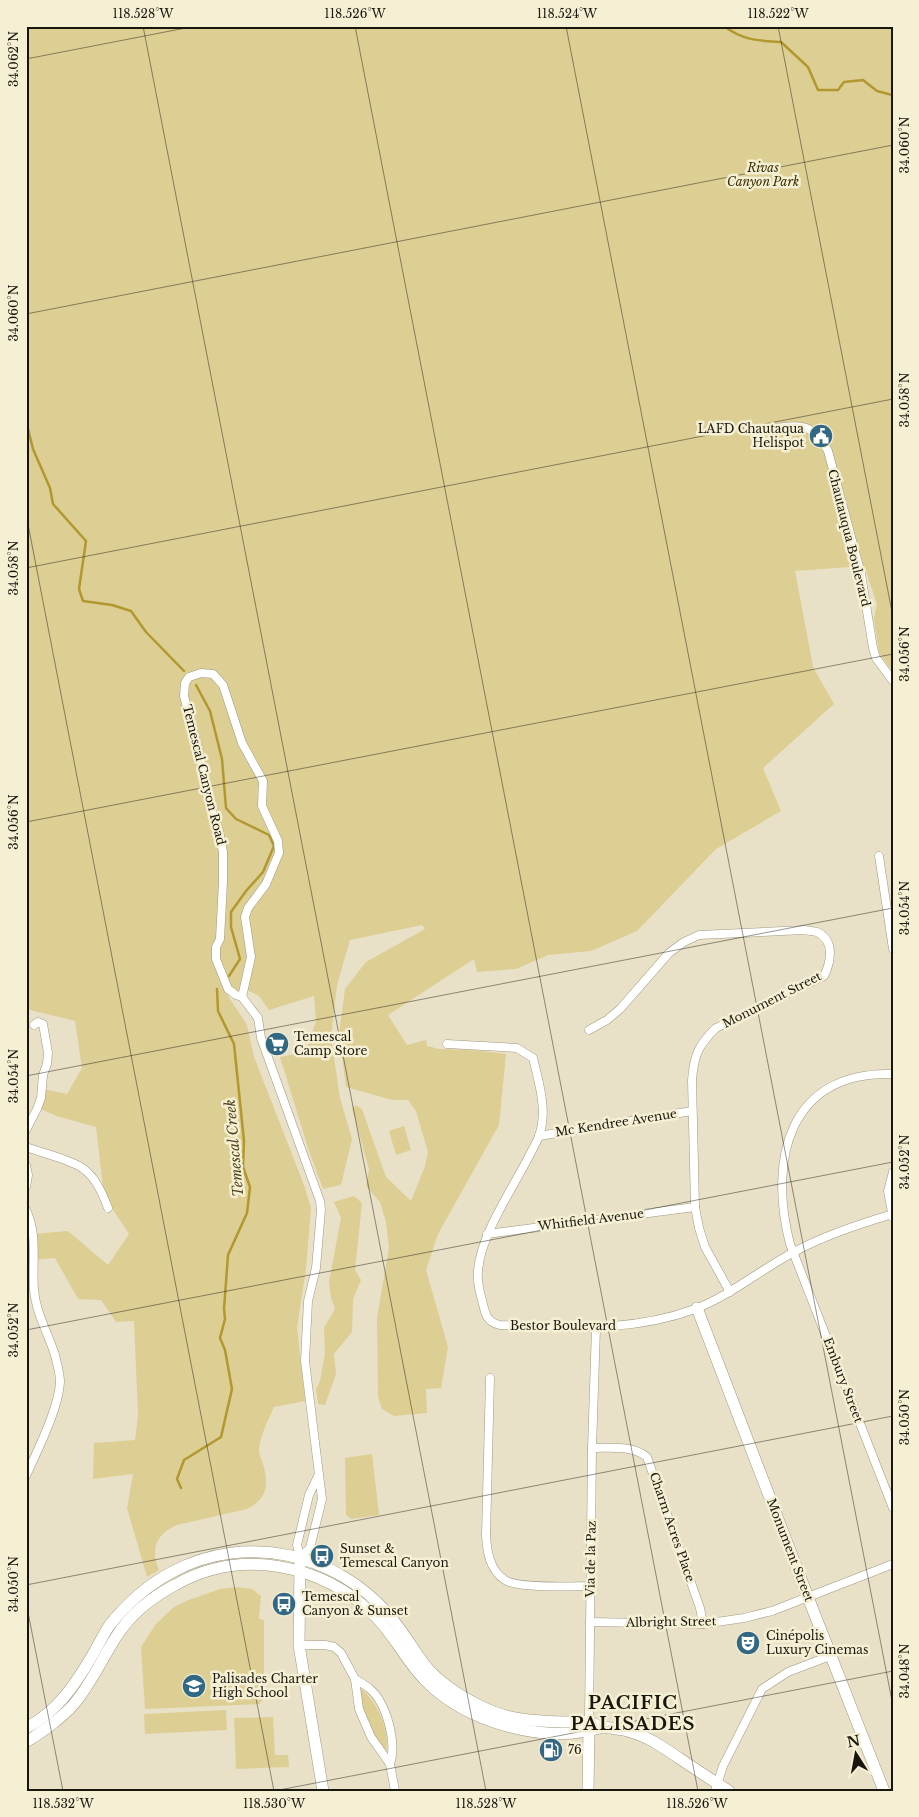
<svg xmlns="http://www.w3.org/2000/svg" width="919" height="1817" font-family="'Libre Baskerville',serif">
<rect width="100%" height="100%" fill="#e8e1c7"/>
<!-- green -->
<g fill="#ddce94">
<path d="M26,26H893V672L879,653L874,619L877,604L864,566L795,571L813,667L834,704L763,768L781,811L716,849L637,931L591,951L548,955L516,969L477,972L474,959L388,1015L407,1045L426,1040L427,1046L439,1049L473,1050L506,1054L499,1125L438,1234L426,1270L448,1347L441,1388L426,1389L427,1413L394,1416L382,1409L378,1397L377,1318L389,1248L386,1222L380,1202L366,1186L369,1169L352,1108L356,1105L362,1109L386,1177L411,1201L425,1166L428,1152L416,1111L408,1100H392L346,1087L339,1034L345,989L366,962L425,929L422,925L350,940L337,985L331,1037L340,1098L352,1139L341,1185L323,1189L309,1151L280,1057L306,1052L316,1021L314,996L269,1010L259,996L243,988L228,996L247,1025L254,1057L304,1185L311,1208L306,1269L297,1327L305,1401L274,1407C269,1419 258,1439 259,1452C260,1456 262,1462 264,1467C269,1487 266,1499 247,1509L177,1525C156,1534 150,1549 159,1570L147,1577L127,1508L133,1474L93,1479L94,1443L135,1440L138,1415L134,1321L116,1322L101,1300L78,1299L55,1258L33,1260V1234L68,1231L108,1265L129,1234L104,1196L96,1127L56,1116L39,1108L43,1089L67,1094L82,1068L75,1021L26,1009Z"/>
<path d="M404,1126L411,1150L396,1155L389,1131Z"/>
<path d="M354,1196L362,1203L355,1270L361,1280L353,1299L352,1332L334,1354L336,1374L325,1405L318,1404L316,1389L320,1381L325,1353L324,1328L335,1309L331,1298L329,1282L341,1218L334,1202Z"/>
<path d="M372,1454L379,1515L351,1519L346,1515L345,1458Z"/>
<path d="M238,1587L252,1589L261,1596L259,1619L264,1620V1698L259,1704L145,1709L141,1647L156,1624L174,1607L186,1601L220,1589Z"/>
<path d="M361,1688C378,1704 390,1729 386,1753C373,1734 359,1712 361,1688Z"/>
<path d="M226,1710L227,1730L145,1734L144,1714Z"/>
<path d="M273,1717L275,1755H288L289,1767L236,1769L234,1718Z"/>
</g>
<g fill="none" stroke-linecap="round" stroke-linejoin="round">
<!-- stream -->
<g stroke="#b1982f" stroke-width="2.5">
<path d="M724,26C742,40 758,41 781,42L808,67L818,90H838L844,82L863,80L877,91L892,95L893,98"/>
<path d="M26,421L33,449L50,488L53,504L86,541L79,589L83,601L112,605L131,611L146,632L184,671"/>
<path d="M196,685L210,711L222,759L226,808L236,819L269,835L274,846L263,872L246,891L231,912V927L240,959L229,976"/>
<path d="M181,1488L177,1479L184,1460L221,1437L232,1389L225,1350L220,1338L225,1319L224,1309L228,1255L247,1213L250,1187L243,1167L244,1141L234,1044L218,1011L217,989"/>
</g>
<!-- street casing -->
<g stroke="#9f9981" stroke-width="9">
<g id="street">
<path d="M777,428C803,423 816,427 828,451L861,574L873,648L876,658L893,681"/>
<path d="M201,673L213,674L223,685L242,743L263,781L262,806L278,841L279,853L266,884L248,908L245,917L251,957L242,997L236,995L228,989L216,959V947L220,939L223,882V852L219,831L209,804L200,757L184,696L185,683L189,677Z"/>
<path d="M879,856L893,949"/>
<path d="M242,997L258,1018L261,1038L320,1201L321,1210L316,1268L308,1301L305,1361L322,1499L310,1548L300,1557L297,1545L309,1495L319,1474"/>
<path d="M589,1030L607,1020L620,1009L669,953L684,942L699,935L804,930C808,931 813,931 817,932C835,940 831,962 824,976L716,1028C698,1045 694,1056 692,1080L695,1207L699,1228L705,1247L730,1292"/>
<path d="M447,1044L517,1048L533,1058C539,1083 548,1111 539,1136C536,1144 531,1152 527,1160C511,1191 481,1235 478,1270C477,1280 479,1290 482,1300C485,1313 486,1322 500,1325C567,1327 630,1333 695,1309C731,1295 760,1270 794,1252C825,1235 859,1224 893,1214"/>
<path d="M893,1074C789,1071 768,1159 790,1244L893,1508"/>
<path d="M26,1130L37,1109L41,1098L43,1075L47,1064L48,1053L43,1024L38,1022L34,1025"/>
<path d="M539,1136L692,1111"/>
<path d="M26,1147C40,1152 67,1159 79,1166C94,1174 102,1192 108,1208"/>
<path d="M26,1165L28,1175L26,1187"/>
<path d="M893,1172L888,1191L893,1218"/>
<path d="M26,1210C38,1234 32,1263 34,1290C36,1313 48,1333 55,1355C57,1364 60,1373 60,1382C59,1408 37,1451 26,1476"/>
<path d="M487,1234L695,1207"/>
<path d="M490,1378L486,1535C487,1553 490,1570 505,1580C518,1589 573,1586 591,1586"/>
<path d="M592,1448C611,1448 632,1445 647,1457L700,1608L703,1624"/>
<path d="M590,1622L703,1624L744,1618L772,1611L893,1564"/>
<path d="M299,1645H325L334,1647L341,1653L355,1679L359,1709L371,1737L390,1764L395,1791"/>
<path d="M355,1679C360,1682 365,1685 369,1688C387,1703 397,1743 390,1764"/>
<path d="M589,1722L592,1448L596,1328"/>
<path d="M715,1791L723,1766L762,1689L788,1672L830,1656"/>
</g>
</g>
<!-- secondary casing -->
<g stroke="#9f9981" stroke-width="12">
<g id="secondary">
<path d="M697,1308L811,1605L884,1791"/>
<path d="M300,1564L299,1645L323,1791"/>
<path d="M26,1728C57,1712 75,1685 92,1656C98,1646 103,1635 109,1626C127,1603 149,1584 174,1571C247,1533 336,1553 389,1615C402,1630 412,1648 424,1664C438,1682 462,1697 482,1707C508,1720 534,1721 562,1722C570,1722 579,1721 588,1722C593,1723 599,1726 604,1727C614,1729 624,1729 634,1733C650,1738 664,1748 679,1758C695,1769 712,1780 729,1791"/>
<path d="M26,1742C43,1731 61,1719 74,1704C91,1684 102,1659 116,1637C130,1615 152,1597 175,1585C242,1547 323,1564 376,1617C395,1636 406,1661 425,1680C467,1723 546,1745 603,1727"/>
<path d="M588,1791L589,1726"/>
</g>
</g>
<!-- street -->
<use href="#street" stroke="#fff" stroke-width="8"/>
<!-- secondary -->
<use href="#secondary" stroke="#fff" stroke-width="11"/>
</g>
<!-- ticks -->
<path fill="none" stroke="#19170d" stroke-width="1" stroke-opacity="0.45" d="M143,26L486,1791M355,26L698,1791M566,26L893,1706M778,26L893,617M26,59L196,26M26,314L893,145M26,514L274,1791M26,568L893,399M26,822L893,654M26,1076L893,908M26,1330L893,1162M26,1585L893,1416M26,1602L63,1791M274,1791L893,1671"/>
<!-- icons -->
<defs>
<g id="civic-disc" transform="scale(1.25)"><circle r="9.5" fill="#326884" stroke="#f5efd4"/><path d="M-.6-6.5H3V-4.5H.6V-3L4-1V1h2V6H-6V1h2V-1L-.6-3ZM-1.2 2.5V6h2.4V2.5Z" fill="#fff"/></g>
<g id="supermarket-disc" transform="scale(1.25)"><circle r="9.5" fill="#326884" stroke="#f5efd4"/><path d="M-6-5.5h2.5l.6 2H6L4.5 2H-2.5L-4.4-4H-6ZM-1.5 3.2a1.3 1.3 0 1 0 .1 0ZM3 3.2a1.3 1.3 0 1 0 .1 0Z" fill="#fff"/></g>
<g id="bus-disc" transform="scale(1.25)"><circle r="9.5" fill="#326884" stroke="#f5efd4"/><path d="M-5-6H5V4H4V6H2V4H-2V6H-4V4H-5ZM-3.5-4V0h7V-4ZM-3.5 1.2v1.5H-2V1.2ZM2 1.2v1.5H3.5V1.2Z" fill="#fff"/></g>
<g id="theatre-disc" transform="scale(1.25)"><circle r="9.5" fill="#326884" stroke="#f5efd4"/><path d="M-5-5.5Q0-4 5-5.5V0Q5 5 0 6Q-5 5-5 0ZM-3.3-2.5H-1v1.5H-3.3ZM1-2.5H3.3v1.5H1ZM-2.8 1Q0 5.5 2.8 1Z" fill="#fff"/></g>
<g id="school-disc" transform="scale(1.25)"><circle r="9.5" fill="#326884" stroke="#f5efd4"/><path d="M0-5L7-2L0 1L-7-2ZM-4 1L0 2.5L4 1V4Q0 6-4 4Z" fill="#fff"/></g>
<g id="fuel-disc" transform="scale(1.25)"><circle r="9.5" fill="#326884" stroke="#f5efd4"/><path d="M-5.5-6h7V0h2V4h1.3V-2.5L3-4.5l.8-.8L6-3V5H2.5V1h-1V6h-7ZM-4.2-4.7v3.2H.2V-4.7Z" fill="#fff"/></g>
</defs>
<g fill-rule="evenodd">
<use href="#civic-disc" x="821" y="436"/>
<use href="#supermarket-disc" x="277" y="1044"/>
<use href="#bus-disc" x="322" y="1556"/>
<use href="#bus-disc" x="284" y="1604"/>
<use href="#theatre-disc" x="748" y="1643"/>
<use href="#school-disc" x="194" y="1686"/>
<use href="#fuel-disc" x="551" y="1750"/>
</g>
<g text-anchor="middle" stroke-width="5" stroke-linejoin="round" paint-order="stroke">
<!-- park labels -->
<g font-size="12" font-style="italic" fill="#372d00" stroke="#f5efd4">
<text x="763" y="172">Rivas<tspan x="763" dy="14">Canyon Park</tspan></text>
</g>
<!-- poi labels -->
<g font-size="12" fill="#19170d" stroke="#f5efd4" text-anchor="start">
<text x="804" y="433" text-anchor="end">LAFD Chautaqua<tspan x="804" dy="14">Helispot</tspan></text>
<text x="294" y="1041">Temescal<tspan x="294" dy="14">Camp Store</tspan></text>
<text x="340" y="1553">Sunset &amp;<tspan x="340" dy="14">Temescal Canyon</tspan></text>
<text x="302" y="1601">Temescal<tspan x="302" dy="14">Canyon &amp; Sunset</tspan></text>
<text x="766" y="1640">Cinépolis<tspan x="766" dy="14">Luxury Cinemas</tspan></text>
<text x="212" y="1683">Palisades Charter<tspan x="212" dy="14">High School</tspan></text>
<text x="568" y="1754">76</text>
</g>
<!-- street labels -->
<g font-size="12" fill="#19170d" stroke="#f5efd4">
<text transform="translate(849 538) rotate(76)" y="4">Chautauqua Boulevard</text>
<text transform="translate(204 775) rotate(76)" y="4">Temescal Canyon Road</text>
<text transform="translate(772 1000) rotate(-27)" y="4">Monument Street</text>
<text transform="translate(616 1123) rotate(-9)" y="4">Mc Kendree Avenue</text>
<text transform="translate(591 1220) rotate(-7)" y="4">Whitfield Avenue</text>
<text x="563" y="1330">Bestor Boulevard</text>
<text transform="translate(843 1380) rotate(69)" y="4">Embury Street</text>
<text transform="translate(672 1527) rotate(71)" y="4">Charm Acres Place</text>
<text transform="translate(790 1550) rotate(69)" y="4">Monument Street</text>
<text transform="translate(591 1559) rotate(-89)" y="4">Via de la Paz</text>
<text transform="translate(671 1622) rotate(-1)" y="4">Albright Street</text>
</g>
<!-- water labels -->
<g font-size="14" font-style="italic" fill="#4e4319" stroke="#f5efd4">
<text transform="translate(234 1148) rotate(-95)" y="5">Temescal Creek</text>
</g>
<!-- district labels -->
<g font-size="18" font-weight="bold" letter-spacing="1" fill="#19170d" stroke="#f5efd4">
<text x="633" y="1709">PACIFIC<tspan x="633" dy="21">PALISADES</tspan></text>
</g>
</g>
<!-- border -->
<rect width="919" height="1817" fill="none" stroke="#f5efd4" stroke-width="55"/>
<!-- north arrow -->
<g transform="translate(856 1754) rotate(349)" stroke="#f5efd4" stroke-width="4" paint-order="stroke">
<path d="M0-4L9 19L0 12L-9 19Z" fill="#19170d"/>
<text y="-8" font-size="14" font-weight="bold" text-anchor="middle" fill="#19170d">N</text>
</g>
<rect x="28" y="28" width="864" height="1762" fill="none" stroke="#19170d" stroke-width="2"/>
<g font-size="12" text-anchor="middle" fill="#19170d">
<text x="143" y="18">118.528°W</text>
<text x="355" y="18">118.526°W</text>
<text x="567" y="18">118.524°W</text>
<text x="778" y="18">118.522°W</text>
<text transform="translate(14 59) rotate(-90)" y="4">34.062°N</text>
<text transform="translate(905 145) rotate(-90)" y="4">34.060°N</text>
<text transform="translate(14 313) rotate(-90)" y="4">34.060°N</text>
<text transform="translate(905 400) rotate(-90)" y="4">34.058°N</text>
<text transform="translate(14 568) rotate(-90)" y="4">34.058°N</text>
<text transform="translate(905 654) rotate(-90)" y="4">34.056°N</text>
<text transform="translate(14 822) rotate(-90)" y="4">34.056°N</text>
<text transform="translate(905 908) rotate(-90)" y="4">34.054°N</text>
<text transform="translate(14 1076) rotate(-90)" y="4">34.054°N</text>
<text transform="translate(905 1162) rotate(-90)" y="4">34.052°N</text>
<text transform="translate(14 1330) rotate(-90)" y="4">34.052°N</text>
<text transform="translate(905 1417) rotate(-90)" y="4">34.050°N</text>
<text transform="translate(14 1584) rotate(-90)" y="4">34.050°N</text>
<text transform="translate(905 1671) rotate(-90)" y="4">34.048°N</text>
<text x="63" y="1808">118.532°W</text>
<text x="274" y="1808">118.530°W</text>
<text x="486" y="1808">118.528°W</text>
<text x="697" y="1808">118.526°W</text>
</g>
</svg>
